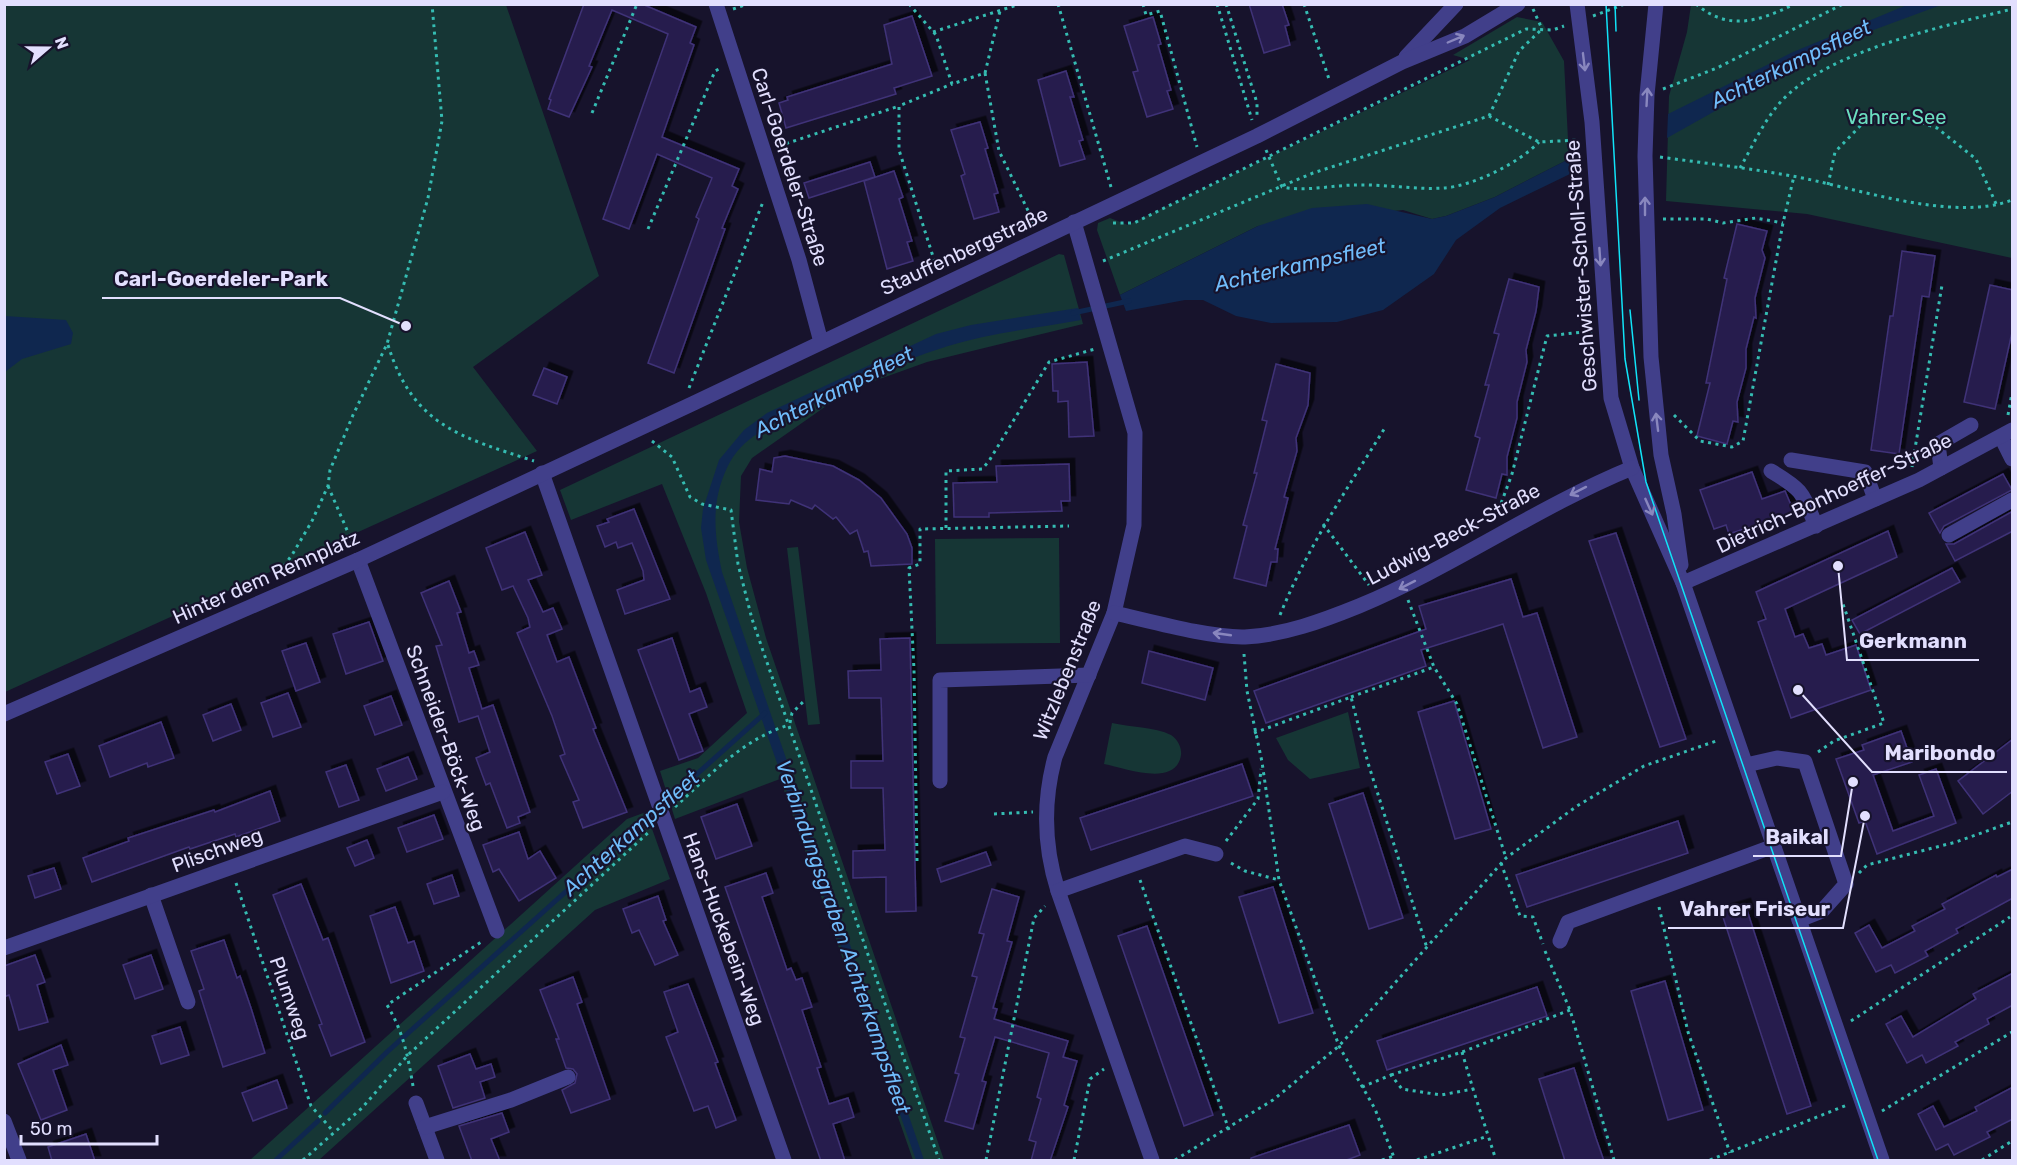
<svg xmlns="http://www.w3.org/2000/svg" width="2017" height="1165" font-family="Rubik,sans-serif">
<defs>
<filter id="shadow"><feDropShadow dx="5.5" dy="-5.5" stdDeviation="0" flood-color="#0009"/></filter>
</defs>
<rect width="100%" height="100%" fill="#17132c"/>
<!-- green -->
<g fill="#163635">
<path d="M4,5H506L599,276L473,367L537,451L5,692Z"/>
<path d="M1691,5H2012V258L1807,214L1666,201L1669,96L1687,32Z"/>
<path d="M1517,17L1542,22L1564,61L1569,159L1495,197L1446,216L1432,219L1403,210L1258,226L1120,295L1097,230L1098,223L1110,218L1128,225L1470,60L1453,55Z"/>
<path d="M1059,254L1064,255L1083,324L927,362L849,390L752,458L741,476L739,522L747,568L766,638L944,1160H913L780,779L675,819L660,771L698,758L747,713L706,593L662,484L571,520L560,490Z"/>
<path d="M1059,538L1060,643L936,644L935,539Z"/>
<path d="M798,547L820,724L808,725L787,548Z"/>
<path d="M1348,712L1360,768L1310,779L1288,760L1276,738Z"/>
<path d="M1112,723C1129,727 1155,727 1171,735C1177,739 1182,747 1181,755C1176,788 1125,768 1104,764Z"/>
<path d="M646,812L670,879L595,910L319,1160H250L627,819Z"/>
</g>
<!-- water -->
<g fill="#0f274f">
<path d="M1907,5H1941L1860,35L1765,83L1667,138L1668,114L1793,52Z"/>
<path d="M1569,159L1570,174L1500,208L1456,240L1434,274L1383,310L1337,322L1271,323L1236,316L1203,300H1185L1126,311L1120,295L1258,226L1312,208L1367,204L1432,219L1446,216L1495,197Z"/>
<path d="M1078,308L1081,320C1049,326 1015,330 983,337C920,350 863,380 806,408C779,422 745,434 730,462C710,499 714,533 722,572L924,1160H916L706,560L701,528L703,509L719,460L744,430L767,413L936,334L971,325Z"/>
<path d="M5,316L66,320L73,333L71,344L22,359L5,372Z"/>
</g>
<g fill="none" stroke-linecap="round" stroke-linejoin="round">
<!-- stream -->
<g stroke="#0f274f" stroke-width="5">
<path d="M1073,313L1129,301"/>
<path d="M325,1113L387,1052L765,713"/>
<path d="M276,1160L318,1121"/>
</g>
</g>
<!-- building -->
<g fill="#281f4d" stroke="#3f3278" stroke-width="1.5" filter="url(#shadow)">
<path d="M584,4H642L696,27L690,43L694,45L662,137L739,169L732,186L738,189L722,228L725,229L674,373L648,363L699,219L696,217L712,178L657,154L629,229L603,219L668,34L612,10L589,66L592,67L569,117L548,109L551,100L549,99Z"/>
<path d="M1249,4H1282L1289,25L1285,26L1290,45L1264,53Z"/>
<path d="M912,16L932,76L894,88L896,94L786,128L779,103L788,100L787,97L892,64L884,25Z"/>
<path d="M1153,17L1161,44L1158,45L1171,90L1167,91L1173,109L1147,117L1133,72L1138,71L1124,26Z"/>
<path d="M1066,71L1074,97H1070L1083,140L1079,141L1085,159L1060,166L1038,80Z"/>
<path d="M980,122L988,148L985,149L998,193L994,194L999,212L974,219L961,176L965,174L951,130Z"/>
<path d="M870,162L875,177L809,198L804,183Z"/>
<path d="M894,171L903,197L899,199L912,241L907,242L913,261L887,269L864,181Z"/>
<path d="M1737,224L1767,231L1762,250L1765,258L1755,298L1756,318L1754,317L1746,349V368L1737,402L1738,422L1733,421L1727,444L1697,436L1710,383H1706L1727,279L1724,278Z"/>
<path d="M1902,251L1935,256L1929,297L1922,296L1899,454L1871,450L1890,316H1893Z"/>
<path d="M1509,279L1539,287L1536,311L1526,350L1527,362L1517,402V418L1507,457V475L1502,474L1496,498L1466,490L1480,438L1475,436L1489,385H1485L1499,334L1494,333Z"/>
<path d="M1990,285L2013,290V328L1995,409L1964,402Z"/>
<path d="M1087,362L1094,436L1069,437L1068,401L1058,402V391H1053L1052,364Z"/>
<path d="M1276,364L1310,373L1308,405L1296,438L1297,451L1284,497L1288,498L1275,549H1278L1277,562H1271L1266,586L1234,578L1247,526L1243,525L1257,473H1254L1267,421L1262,420Z"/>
<path d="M544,368L567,377L557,404L533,395Z"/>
<path d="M785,456L833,466L859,480L881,498L907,534L912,548V564L871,566L868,551L864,552L857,530L850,534L836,517L833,519L815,505L812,509L791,500L789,504L756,500L760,469L772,472L774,458Z"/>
<path d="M1069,464L1070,501H1061L1062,511L989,513V517H954L953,483L997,482L996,466Z"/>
<path d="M1752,472L1762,499L1785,491L1794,512L1729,534L1726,525L1714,529L1700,490Z"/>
<path d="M2003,474L2012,490L1944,526L1940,533L1929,513Z"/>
<path d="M634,509L670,599L625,614L617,590L644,580L643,571L632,543L618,548L616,542L605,547L597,526L609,522L607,519Z"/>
<path d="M2013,511V531L1955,561L1946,544H1954Z"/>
<path d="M1888,531L1897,557L1785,609L1795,637L1803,634L1809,648L1822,644L1826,655L1856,645L1871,690L1791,718L1758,622L1766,619L1756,592Z"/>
<path d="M525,532L542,575L528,580L543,612L553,608L562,629L547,635L557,662L569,657L596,728L593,729L627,812L583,828L573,802L579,800L560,756L565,754L552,716L517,633L530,627L528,618L513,586L502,590L486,548Z"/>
<path d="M1616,533L1686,739L1660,747L1589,541Z"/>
<path d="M1952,568L1960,582L1860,634L1852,620Z"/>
<path d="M1511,579L1523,617L1537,613L1577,737L1543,748L1503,624L1421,650L1426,666L1266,723L1254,691L1426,629L1419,606Z"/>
<path d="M449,581L461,612L457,613L469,653L474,651L479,665L469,668L482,709L493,705L530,812L518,817L520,823L507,828L490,783L486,785L476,758L490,752L478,716L459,722L436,646L442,645L421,593Z"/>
<path d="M369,622L383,661L346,674L333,634Z"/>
<path d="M672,638L690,692L700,688L707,707L689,714L703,751L679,760L638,650Z"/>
<path d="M910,638L916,911L886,912V877L853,878V851L885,850L883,788H851V761H883L881,698H849L848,671L881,670L880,639Z"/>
<path d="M306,643L320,682L296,691L282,651Z"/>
<path d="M1149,651L1213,668L1205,700L1142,683Z"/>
<path d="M288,693L301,727L273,737L261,703Z"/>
<path d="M391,696L402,725L375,735L364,706Z"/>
<path d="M1454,701L1491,829L1455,839L1418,712Z"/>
<path d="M231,704L241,730L213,741L203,715Z"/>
<path d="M161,722L174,758L148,767L147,763L110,777L99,746Z"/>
<path d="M1901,731L1912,762L1873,775L1893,831L1934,816L1919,775L1936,769L1956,823L1877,854L1865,821L1859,823L1836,759L1864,750L1862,745Z"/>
<path d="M2013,739V791L1983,814L1958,781Z"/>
<path d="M68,754L80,786L57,794L45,762Z"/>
<path d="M408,757L417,779L386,791L377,769Z"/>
<path d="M1242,764L1253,796L1091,850L1080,818Z"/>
<path d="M346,765L359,800L339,807L326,772Z"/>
<path d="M270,791L280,821L236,837L235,834L190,849L189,847L92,882L83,858L129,841L128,838L214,810L215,812Z"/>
<path d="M1363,793L1403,918L1369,929L1329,804Z"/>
<path d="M737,804L752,846L716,859L701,817Z"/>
<path d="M434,815L443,839L407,852L398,828Z"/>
<path d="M1678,821L1688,853L1527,907L1516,875Z"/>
<path d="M519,832L528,859L540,851L556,878L519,901L499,869L493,872L483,845Z"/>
<path d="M367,840L374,858L355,866L347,848Z"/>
<path d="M986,852L991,865L941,882L937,869Z"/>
<path d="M54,868L61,889L35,898L28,876Z"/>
<path d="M2013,869V898L1956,929L1958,933L1925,951L1928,956L1895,973L1891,965L1876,972L1855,933L1869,925L1882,948L1915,931L1912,926L1945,909L1942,904L1996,875L1997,877Z"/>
<path d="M766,873L773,893L762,897L787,970L791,968L796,980L802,978L812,1007L802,1010L821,1067L817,1068L829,1104L848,1098L854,1117L833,1124L845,1161H821L725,887Z"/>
<path d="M452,875L459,896L434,904L427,884Z"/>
<path d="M301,884L323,940L328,938L365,1042L331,1056L319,1025L322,1024L273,895Z"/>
<path d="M1273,887L1313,1013L1279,1023L1239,897Z"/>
<path d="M992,889L1019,897L1007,941L1012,942L993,1008L997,1009L994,1019L1068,1041L1063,1057L1077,1061L1064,1105L1068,1107L1050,1161H1031L1036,1142L1029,1140L1041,1099L1037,1097L1049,1053L995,1037L982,1081L986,1082L973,1129L945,1121L959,1074L955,1073L965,1038L960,1037L977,977L972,976L984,934L979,933Z"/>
<path d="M658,896L666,920L663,921L678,955L655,965L639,930L632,933L623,909Z"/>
<path d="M1745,904L1811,1106L1787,1114L1721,911Z"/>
<path d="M395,907L408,943L414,941L424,971L391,983L370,916Z"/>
<path d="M1147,926L1213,1115L1184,1126L1118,936Z"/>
<path d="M224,940L237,978L240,976L251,1008L265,1053L223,1067L199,991L204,989L191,951Z"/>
<path d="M35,955L45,982L37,985L48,1022L19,1030L9,995L4,997V966Z"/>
<path d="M151,955L163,989L135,999L123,965Z"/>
<path d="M2013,973V1005L1987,1019L1989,1024L1955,1042L1958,1046L1926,1063L1922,1055L1907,1063L1886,1024L1901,1016L1913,1037L1976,999L1973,994Z"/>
<path d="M573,977L582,1002L577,1004L610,1099L571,1113L562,1090L575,1083L577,1074L573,1069L566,1068L556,1039H559L540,990Z"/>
<path d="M1665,981L1703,1110L1668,1120L1631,991Z"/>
<path d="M688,984L718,1062L715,1063L736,1120L716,1128L708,1106L694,1111L666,1037L678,1032L664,992Z"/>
<path d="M1537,987L1547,1016L1387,1070L1377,1041Z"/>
<path d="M180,1027L189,1055L161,1064L152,1036Z"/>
<path d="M61,1045L68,1065L53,1070L67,1110L41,1120L18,1064Z"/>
<path d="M470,1054L476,1069L491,1064L495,1077L480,1082L485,1098L453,1108L438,1066Z"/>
<path d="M1574,1068L1596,1138L1604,1161H1565L1539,1079Z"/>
<path d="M277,1080L287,1108L253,1121L242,1093Z"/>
<path d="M2013,1087V1119L1987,1132L1990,1137L1954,1155L1948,1144L1936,1150L1918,1114L1933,1106L1944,1127L1977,1111L1975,1107Z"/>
<path d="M502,1113L509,1132L491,1139L500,1161H472L459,1126Z"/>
<path d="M1349,1125L1360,1155L1344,1161H1251V1158Z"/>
<path d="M86,1134L95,1161H52L48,1147Z"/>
</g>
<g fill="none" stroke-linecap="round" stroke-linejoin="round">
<!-- path -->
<g stroke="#35bcb2" stroke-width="3" stroke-dasharray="3 4.5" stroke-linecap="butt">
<path d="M909,4L936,35L952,84L985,73L999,151L1035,225"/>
<path d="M1058,4L1111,187"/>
<path d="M1143,4L1146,15L1160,11L1197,147"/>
<path d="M1217,4L1252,120"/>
<path d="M1226,4L1257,103V118"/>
<path d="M1304,4L1330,82"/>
<path d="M1696,4C1729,32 1759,21 1795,4"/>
<path d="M733,9L748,4"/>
<path d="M1533,9L1542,29"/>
<path d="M1593,16L1625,4"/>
<path d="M933,32L1020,4"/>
<path d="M985,73L1000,11"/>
<path d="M1663,89L1717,68L1843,4"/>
<path d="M592,113L637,4"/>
<path d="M1489,116L1519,51L1542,29"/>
<path d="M779,146L899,106"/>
<path d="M1266,150L1282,187C1306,192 1332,185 1356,185C1385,184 1415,190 1444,188C1473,186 1519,163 1539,142"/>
<path d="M1660,157C1704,163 1748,168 1792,176C1854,187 1952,223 2012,200"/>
<path d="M1740,168C1752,147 1763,123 1778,105C1823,51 1946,26 2012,9"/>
<path d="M1828,185L1835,152L1863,123L1896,114L1937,128L1976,159L1997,206"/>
<path d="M1663,219H1707L1723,223L1756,218L1783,223"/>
<path d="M1113,223H1134L1526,29L1553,30L1564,26"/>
<path d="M648,229L715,71L719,69"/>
<path d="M1103,261L1313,173L1489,116L1539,142L1579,140"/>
<path d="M937,269L899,150V106L952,84"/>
<path d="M388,345C413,426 461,437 534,461"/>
<path d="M689,388L763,202"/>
<path d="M1674,415L1700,441L1732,447L1743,441L1783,223L1794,176"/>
<path d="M2008,415L2012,393"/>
<path d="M652,441L672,457L690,497L702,504L731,510L738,564L752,619L939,1160"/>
<path d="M1912,467L1942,285"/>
<path d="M328,486L353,544"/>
<path d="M1496,517L1512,474L1547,336L1592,331"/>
<path d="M1323,524L1369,585"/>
<path d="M946,528V471L982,469L989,461L1049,362L1095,349"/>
<path d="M275,578L292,555L312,521L328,486L330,470L353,415L387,344L428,198L442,121L432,4"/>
<path d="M1408,600L1434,667L1457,704L1506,858"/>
<path d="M1280,615C1309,544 1346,491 1386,426"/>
<path d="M1244,654L1247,691L1262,762L1279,880L1339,1046L1375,1109L1395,1160"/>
<path d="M1351,697L1434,667"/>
<path d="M790,723L792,713L805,700"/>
<path d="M1254,733L1351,697L1368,763L1427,948"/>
<path d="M1818,752L1834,741L1884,723L1843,604"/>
<path d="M675,807C710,775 743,739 789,725"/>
<path d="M994,814L1033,812"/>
<path d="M1226,841L1258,799L1261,769"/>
<path d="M917,861L914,670L909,568L920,564V529L1069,526"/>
<path d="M1231,863L1245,871L1279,880"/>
<path d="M1501,863L1520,916L1533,917L1543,944"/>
<path d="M1859,873L1867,865L1956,842L2012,822"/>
<path d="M1140,880L1229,1130"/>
<path d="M236,883L311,1106L333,1131"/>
<path d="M1659,907L1688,1032L1730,1153"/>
<path d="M1545,951L1570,1010L1614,1160"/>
<path d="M1851,1021L2010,917"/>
<path d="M1462,1052L1473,1089"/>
<path d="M1391,1075L1462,1052L1570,1010"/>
<path d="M413,1086C408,1056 403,1031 387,1005L484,940"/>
<path d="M1362,1087L1391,1075L1402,1089L1441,1095L1473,1089L1496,1160"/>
<path d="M1882,1111L2012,1032"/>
<path d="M303,1160L362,1108L408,1055L651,830"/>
<path d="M986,1160L1034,918L1045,906"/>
<path d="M1074,1160L1090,1079L1104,1069"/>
<path d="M1175,1160L1273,1100L1339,1046L1506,858L1577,806L1644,766L1719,740"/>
<path d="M1382,1160L1394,1156"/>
<path d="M1417,1160L1488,1136"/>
<path d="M1710,1160L1847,1105"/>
<path d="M1982,1160L2012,1141"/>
</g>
<!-- minor -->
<g stroke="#413f8a" stroke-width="15">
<path d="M716,4L799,260L821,342"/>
<path d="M1577,4L1592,122L1611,398L1632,468L1683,583L1882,1160"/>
<path d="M1656,4L1647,95L1645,156L1651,357L1661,455L1674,514L1681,565"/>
<path d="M1406,57L1456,4"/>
<path d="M1074,222L1135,433L1134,525L1114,613L1055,757C1043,801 1044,847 1058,891L1152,1160"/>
<path d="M2001,437L2012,459"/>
<path d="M1791,460L1865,472L1875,499"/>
<path d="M1941,468L1938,444L1971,425"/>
<path d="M1771,471C1803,490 1802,492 1816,526"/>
<path d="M542,473L784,1160"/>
<path d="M1949,535L2012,500"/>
<path d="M358,560L497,931"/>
<path d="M1683,583L1919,480L2012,430"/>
<path d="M1114,613C1150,621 1210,638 1245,637C1284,635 1322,621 1359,606C1453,567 1537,507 1632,468"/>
<path d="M4,714L358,560L694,403L1257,136L1402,62L1465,36L1518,4"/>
<path d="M1746,765L1777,758L1805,762L1846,884L1822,911L1799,920"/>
<path d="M940,781V680L1089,675"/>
<path d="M1058,891L1185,846L1216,854"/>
<path d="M151,895L188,1002"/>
<path d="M1560,941L1568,922L1774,846"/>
<path d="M4,948L443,792"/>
<path d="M416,1103L437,1160"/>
<path d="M4,1121L19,1160"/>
<path d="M425,1127L511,1100L568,1077"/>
</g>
<!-- tram -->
<g stroke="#11e3f8" stroke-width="1.5">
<path d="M1606,4L1625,359L1646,482L1878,1160"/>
<path d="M1615,4L1616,31"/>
<path d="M1630,310L1639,400"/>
</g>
</g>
<!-- one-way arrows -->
<defs><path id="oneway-shaft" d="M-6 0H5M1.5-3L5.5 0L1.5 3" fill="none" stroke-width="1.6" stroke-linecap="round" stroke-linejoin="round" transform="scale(1.5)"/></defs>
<g stroke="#8987be">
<use href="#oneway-shaft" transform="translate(1456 39) rotate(-23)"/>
<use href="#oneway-shaft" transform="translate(1584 62) rotate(83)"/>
<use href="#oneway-shaft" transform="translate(1647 97) rotate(-87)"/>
<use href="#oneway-shaft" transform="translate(1645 206) rotate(-90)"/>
<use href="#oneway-shaft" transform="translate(1600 257) rotate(86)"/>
<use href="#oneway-shaft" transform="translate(1657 422) rotate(-97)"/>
<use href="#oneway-shaft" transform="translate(1578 491) rotate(153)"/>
<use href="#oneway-shaft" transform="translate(1649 507) rotate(66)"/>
<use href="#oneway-shaft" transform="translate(1407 585) rotate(153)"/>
<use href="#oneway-shaft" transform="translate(1222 634) rotate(-172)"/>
</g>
<g text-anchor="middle" stroke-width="4.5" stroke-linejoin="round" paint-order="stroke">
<!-- park labels -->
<g font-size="20" fill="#6bdec0" stroke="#17132c">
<text x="1896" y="124">Vahrer See</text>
</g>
<!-- street labels -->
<g font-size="20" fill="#e2dffe" stroke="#17132c">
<text transform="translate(790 167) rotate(72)" y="7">Carl-Goerdeler-Straße</text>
<text transform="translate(964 251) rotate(-25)" y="7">Stauffenbergstraße</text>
<text transform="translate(1581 266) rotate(-94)" y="7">Geschwister-Scholl-Straße</text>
<text transform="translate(1834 493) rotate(-25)" y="7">Dietrich-Bonhoeffer-Straße</text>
<text transform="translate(1453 534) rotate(-28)" y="7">Ludwig-Beck-Straße</text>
<text transform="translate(266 577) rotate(-24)" y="7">Hinter dem Rennplatz</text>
<text transform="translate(1067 670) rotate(-68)" y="7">Witzlebenstraße</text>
<text transform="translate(446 738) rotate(70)" y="7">Schneider-Böck-Weg</text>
<text transform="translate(217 850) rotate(-20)" y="7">Plischweg</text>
<text transform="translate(724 929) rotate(70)" y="7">Hans-Huckebein-Weg</text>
<text transform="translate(290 998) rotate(71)" y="7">Plumweg</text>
</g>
<!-- water labels -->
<g font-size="21" font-style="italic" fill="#70bcfb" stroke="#17132c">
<text transform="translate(1791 64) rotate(-26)" y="7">Achterkampsfleet</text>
<text transform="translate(1300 265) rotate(-13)" y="7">Achterkampsfleet</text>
<text transform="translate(834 392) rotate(-27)" y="7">Achterkampsfleet</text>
<text transform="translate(631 833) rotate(-42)" y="7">Achterkampsfleet</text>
<text transform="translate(843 937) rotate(71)" y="7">Verbindungsgraben Achterkampsfleet</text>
</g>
</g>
<!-- callouts -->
<path fill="none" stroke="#e2dffe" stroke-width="2" d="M406 326L340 298H102M1838 566L1847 660H1979M1798 690L1872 772H2007M1853 782L1841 856H1753M1865 816L1843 928H1668"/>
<g fill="#e2dffe" stroke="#17132c" stroke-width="2">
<circle cx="406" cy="326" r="6"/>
<circle cx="1838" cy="566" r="6"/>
<circle cx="1798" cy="690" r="6"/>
<circle cx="1853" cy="782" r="6"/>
<circle cx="1865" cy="816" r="6"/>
</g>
<g font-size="21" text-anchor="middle" font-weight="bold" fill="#e2dffe" stroke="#17132c" stroke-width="4.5" stroke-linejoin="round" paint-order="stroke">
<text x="221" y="286">Carl-Goerdeler-Park</text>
<text x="1913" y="648">Gerkmann</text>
<text x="1940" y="760">Maribondo</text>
<text x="1797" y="844">Baikal</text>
<text x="1755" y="916">Vahrer Friseur</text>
</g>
<!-- border -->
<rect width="2017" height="1165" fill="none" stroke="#e2dffe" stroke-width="12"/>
<!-- north arrow -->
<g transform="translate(48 48) rotate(70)" stroke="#17132c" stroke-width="4.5" paint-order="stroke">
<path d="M0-4.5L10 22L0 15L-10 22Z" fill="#e2dffe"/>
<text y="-9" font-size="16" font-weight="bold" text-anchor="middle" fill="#e2dffe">N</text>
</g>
<!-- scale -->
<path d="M21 1135v9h136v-9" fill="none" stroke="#e2dffe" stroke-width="3"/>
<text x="30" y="1135" font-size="18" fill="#e2dffe" stroke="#17132c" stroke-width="4.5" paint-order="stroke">50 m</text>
</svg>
